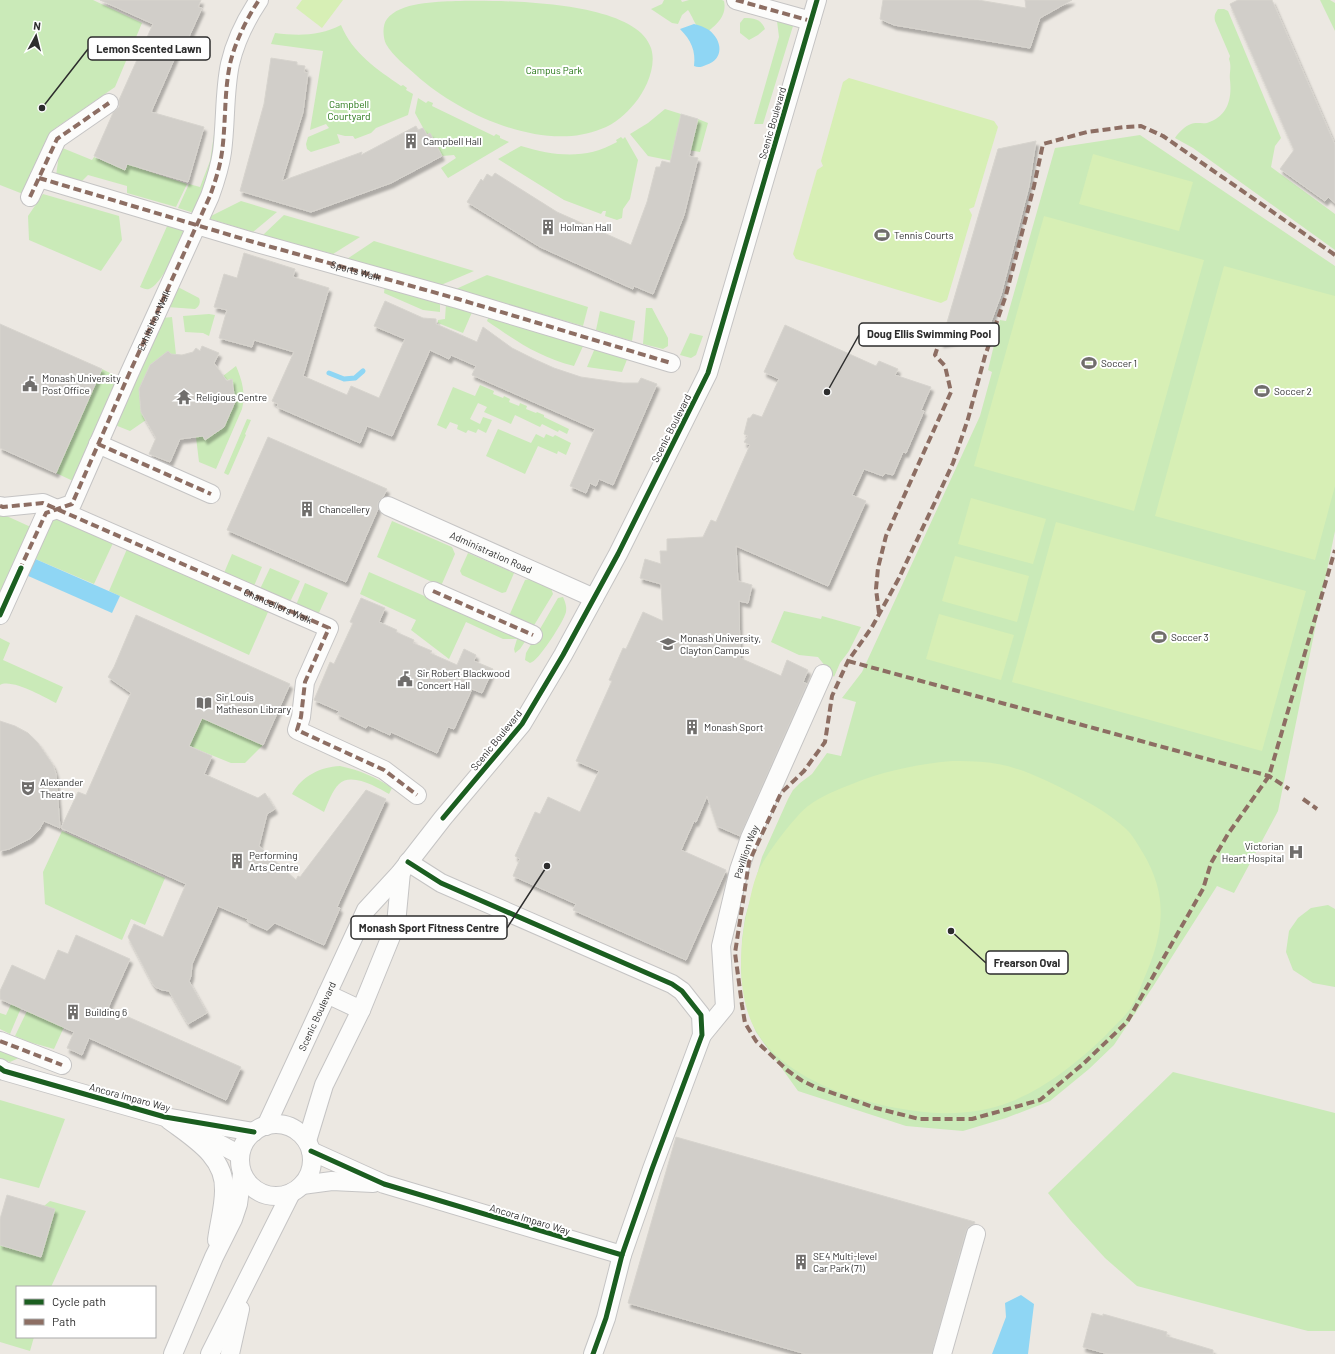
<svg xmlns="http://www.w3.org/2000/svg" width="1335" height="1354" font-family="Barlow,sans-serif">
<defs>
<filter id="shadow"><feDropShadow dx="2.5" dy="4.5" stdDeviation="1" flood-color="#0004"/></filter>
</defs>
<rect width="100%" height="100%" fill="#ece8e2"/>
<!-- green -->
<g fill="#caeab8">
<path d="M0,0H93L142,23L115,87L54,129L23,194L0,185Z"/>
<path d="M664,0H681L682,2L689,0H722L724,1C727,15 718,24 707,32C694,28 695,20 688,10L682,15L678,24L672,23L651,9L662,4Z"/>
<path d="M1320,0H1330L1335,3V31Z"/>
<path d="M456,1C500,0 636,0 651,48C657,66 646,90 635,103C626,114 615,124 601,129C543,153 459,114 416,75C406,66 393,56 386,44C383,38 382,25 387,19C400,2 436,2 456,1Z"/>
<path d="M1218,9H1224L1228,11L1281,138L1275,146L1271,167L1335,214V250L1193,148L1175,138C1178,133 1185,126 1191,124C1196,122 1202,124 1207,123C1228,116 1232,99 1230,80C1229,72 1232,68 1229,59L1230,56L1215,21C1214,16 1215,13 1218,9Z"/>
<path d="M744,18C754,18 761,19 765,29L758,35L749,40L740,33V23Z"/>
<path d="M777,21L792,23L793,26L763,124H754L779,37Z"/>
<path d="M341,25C353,54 377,69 401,86L403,85L407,88L406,90L413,94L408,115L376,128L371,133L355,139L353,136H345L337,134L340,143L311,152L307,149L306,144L308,137L329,128L326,124L310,130L323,51L271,44L275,33C298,36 320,36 341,25Z"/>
<path d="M418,98L426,103L428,101L433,103L432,106L494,136L496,134L500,136V138L509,142L448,178L441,168L456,158L454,155L442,156L430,134L427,135L415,113Z"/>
<path d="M665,109L681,114L692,142L698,119L708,123L700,152L677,148L673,161L648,156L630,134L648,123Z"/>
<path d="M215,128H219L215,156L194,213L178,208L189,184L200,187L210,161Z"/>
<path d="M1140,135L1335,266V531L1278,811L1234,893L1217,886L1154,985L1114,1045L1089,1069L1050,1101L1006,1118L963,1131L906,1126L798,1091L756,1032L751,1020L742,983L741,969L742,940L745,918L762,857L788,799L793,790L800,783L812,774L827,753L841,756L856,702L842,698L862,672L980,416L992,372L988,370L1000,320L1006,321L1055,148Z"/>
<path d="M621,137L623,139L625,137L638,160L630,199L623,209L622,218L617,220L605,216L606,211H603L601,214L564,200L498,159L521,146C555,156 585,160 617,142L616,140Z"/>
<path d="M60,147L92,160L94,157L125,170L132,155L140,158L138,168L187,184L176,207L127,193V186L88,175L80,183L56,176Z"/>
<path d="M43,194L119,216L122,240L101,271L29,240L28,216Z"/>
<path d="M241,201L277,212L253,232L207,218Z"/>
<path d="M284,215L360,237L333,254L263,235Z"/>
<path d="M168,224L186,230C179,243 163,284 149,289C146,290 143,288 140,287Z"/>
<path d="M374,241L474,271L441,285L347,259Z"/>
<path d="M487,275L588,307L583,326L456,289Z"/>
<path d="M385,285L440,302V312L423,310L384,293Z"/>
<path d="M176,286L199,298C201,302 199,307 195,309L167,307Z"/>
<path d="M446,304L473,310L463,333L438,323V320L445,319Z"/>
<path d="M646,308H652L668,338V346L663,349L643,344Z"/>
<path d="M600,311L635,321L632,341L596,330Z"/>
<path d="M209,314L215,315L209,336L203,333L185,332L183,316Z"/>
<path d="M489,316L584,344L574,366C537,356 518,342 487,321Z"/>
<path d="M172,317L176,355L172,356L168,351L150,365L139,389L141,412L146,420L130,431L115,425L162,318Z"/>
<path d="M690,333L703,336L696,355L691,358L680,355Z"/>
<path d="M595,348L628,357L622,372L587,367Z"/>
<path d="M236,366C242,380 246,394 242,409L216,469L199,462L196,437L202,436L205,439L224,427L235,402L232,379L227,380L223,376Z"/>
<path d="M102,369L120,378L73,481L56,473Z"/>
<path d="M480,385L494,391L493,394L503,398L504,396L510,399L509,402L519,406L520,403L527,406L526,409L536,413L537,412L544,415V417L569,429L567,434L559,430L558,432L542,424L540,427L515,415L511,424L484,412L487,407L478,403L470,419L480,424L483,417L492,420L486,433L478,429L476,433L468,430L466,433L457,429L458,425L450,422L446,429L437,425L453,387L475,396Z"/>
<path d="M247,419L251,420L245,434L246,435L229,474L228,475L224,473Z"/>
<path d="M498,429L531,443L536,434L544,438L546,434L553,437L555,435L571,443L566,455L558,451L557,454L538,446L525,474L486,456Z"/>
<path d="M0,513L33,528L0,600Z"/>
<path d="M52,516L113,543L94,584L33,558Z"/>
<path d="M392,521L452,547L455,554L441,586L377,557Z"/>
<path d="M127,549L268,612L249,655L109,591Z"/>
<path d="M468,553L514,573L506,592L502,593L462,575L460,571Z"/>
<path d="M232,554L262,567L254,586L224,573Z"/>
<path d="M270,568L300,581L290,602L260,589Z"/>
<path d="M369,572L526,640L520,649L515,653L514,649L517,639H503L466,622L449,659L411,630L416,620L360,594Z"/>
<path d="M530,579L551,588L553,594L533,627L509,616L525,580Z"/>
<path d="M305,583L328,593L318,615L296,605Z"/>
<path d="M563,597C565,602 567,606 566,612C564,621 538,662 530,663L525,660L526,653L558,598Z"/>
<path d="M784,611L821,619L822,616L861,627L849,651L840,663L834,677L818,657L799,655L771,642Z"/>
<path d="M0,638L10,643L3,660L63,687L56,703C44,697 11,678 0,685Z"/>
<path d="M202,718L263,745L245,763H231L189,746Z"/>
<path d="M340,766C359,770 376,777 392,788L389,794C377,787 351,772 339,784C332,791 328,803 324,812L292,794C302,776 320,767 340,766Z"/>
<path d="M62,831L165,878L145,925L131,919L122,940L45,904L43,872Z"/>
<path d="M1328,905L1335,909V987L1313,983L1293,970L1286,952L1289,931L1298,918L1311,908Z"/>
<path d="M11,1004L21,1008L10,1034L0,1029V1013L6,1015Z"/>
<path d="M27,1011L64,1027L54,1049L29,1042L15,1036Z"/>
<path d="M0,1047L21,1057L10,1062L0,1058Z"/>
<path d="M1173,1072L1335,1113V1331H1308L1137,1286L1105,1258L1071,1221L1048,1193Z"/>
<path d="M0,1100L65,1119L39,1188L0,1178Z"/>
<path d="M50,1201L86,1211L51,1287H17V1337H34L30,1351L0,1342V1245L41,1257L55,1209L44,1206Z"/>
</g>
<!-- pitch -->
<g fill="#d7efb5">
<path d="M302,0H343L322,28L296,8Z"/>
<path d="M849,78L994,121L998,127L974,207L969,209L972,215L947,300L941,303L796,259L793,254L817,170L823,166L821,161L843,82Z"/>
<path d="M1093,154L1193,182L1179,231L1079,204Z"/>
<path d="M1044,216L1204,260L1134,511L974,466Z"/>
<path d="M1224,266L1335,296V486L1315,560L1155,516Z"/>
<path d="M971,498L1046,519L1033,564L958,544Z"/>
<path d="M1056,522L1306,591L1262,751L1012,682Z"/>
<path d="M955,556L1029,576L1017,622L942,601Z"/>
<path d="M939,614L1014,635L1001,680L926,659Z"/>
<path d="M952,761C963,761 973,761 983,762C1015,764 1046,780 1075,795C1092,804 1111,815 1125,828C1133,835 1138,845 1143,853C1170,898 1163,936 1143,981C1139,991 1135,1001 1130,1009C1123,1019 1113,1027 1105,1036C1078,1062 1046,1088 1010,1102C988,1111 962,1114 938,1113C879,1110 786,1085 755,1029C736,995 739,941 749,904C751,894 753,884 757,874C763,858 794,817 808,806C821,796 837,790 852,784C884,771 917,764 952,761Z"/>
</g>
<!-- water -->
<g fill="#8fd6f4">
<path d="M694,24C699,25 704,27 709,30C722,40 725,59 706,65C702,67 698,68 694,66C696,51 691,40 680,29Z"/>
<path d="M33,558L120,596L112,613L26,575Z"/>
<path d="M1021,1295L1034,1304L1028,1354H992L1006,1317L1005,1303Z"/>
</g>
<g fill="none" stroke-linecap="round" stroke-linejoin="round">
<!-- stream -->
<path stroke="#8fd6f4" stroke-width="5" d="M329,373L344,379L355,378L363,371"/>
</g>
<!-- building -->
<g fill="#d1cec9" stroke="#d7d4ce" filter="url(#shadow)">
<path d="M100,0H201L198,7L202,8L188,39L184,37L151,112L204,127L188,182L127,164L125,170L94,156L113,113L119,107V100L153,24Z"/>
<path d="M883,0H978L1026,8L1025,0H1072L1040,18L1030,48L894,25L880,19Z"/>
<path d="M1238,0H1272L1335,145V203L1328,197L1325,201L1280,169L1294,150L1230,4Z"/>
<path d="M271,58L297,62V65L305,66L304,72L308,73L303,112L282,181L362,152L361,155L416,126L418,130L423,128L427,135L430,133L442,156L391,183L311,212L240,191L264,104Z"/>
<path d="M681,114L698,119L689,156L698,158L684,215L653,294L634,286L633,289L540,247L467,202L481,179L483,181L487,174L492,177L495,173L557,212L631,245L647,202L656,167H660L662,161L670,163Z"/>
<path d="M1036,141L1029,186L1001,295L986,335L941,343L998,149Z"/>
<path d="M244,253L295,269L293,277L329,288L303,376L347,395L351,386L379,398L405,339L374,326L385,301L423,318L436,319V324L477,342L483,327L512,348L534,359L554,368L581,377L623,383H638L641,378L657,384L613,485L599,479L596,486L590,483L586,493L570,486L595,429L472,375L476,366L451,355L449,359L430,350L392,436L367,426L360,443L277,407L278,404L272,401L294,352L254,340L252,347L219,338L227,310L214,307L224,274L237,278Z"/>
<path d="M0,324L102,369L56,473L0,448Z"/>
<path d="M785,325L876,366L879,361L898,369L895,375L931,387L921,410L924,411L906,453L903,452L893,475L885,473L883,476L864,469L852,495L866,501L828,586L736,546L738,581L752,585L748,603L739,601L740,658L781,676L787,660L808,670L803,682L807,684L740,836L717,826L707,796L696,822L694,821L681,850L726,870L686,960L573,910L576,904L513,876L520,859L515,856L535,812L540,814L548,797L580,812L599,771L576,761L612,681L609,680L623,648L626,649L643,612L663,621L661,584L640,578L645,559L661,564L660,551H667V539L703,537L711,520L716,522L750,445L744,442L748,436L744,434L748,418H750L753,414L762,417L779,379L764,372Z"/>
<path d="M202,346L219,353L214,363L227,381L232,379L235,402L224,427L205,440L203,436L180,439L170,462L149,454L156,438L141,412L139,389L150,365L168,351L171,354L182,355L193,352L196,348L200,351Z"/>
<path d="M268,437L387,489L383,497L378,502V509L346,582L227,530Z"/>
<path d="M361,598L385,608L379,622L397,630L396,632L414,640L413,643L432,651L430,653L457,665L464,649L476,655L474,661L493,669L482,693L472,689L454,729L448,727L437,753L391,732L390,735L368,725L366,728L337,714L339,711L314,700L330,662L334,664L353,623L350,622Z"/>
<path d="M136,615L290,684L263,745L202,718L189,746L212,756L204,774L258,798L265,793L275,809L267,814L259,846L296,880L298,876L300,877L366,790L386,799L337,907L340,908L324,945L275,923L267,930L247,921L248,919L218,906L192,964L191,976L189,981L207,1013L188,1024L169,991L162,990L155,987L151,981L128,937L134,924L163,937L186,884L61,828L78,792L86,795L131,693L108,677L114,667Z"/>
<path d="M0,721L15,726L28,733L38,743L53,765L56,774L60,828L44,821L39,830L31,838L9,849L0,851Z"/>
<path d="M76,935L130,959L108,1008L241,1067L226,1100L89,1038L82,1055L67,1048L74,1032L0,999V991L12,965L45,980L58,950L68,954Z"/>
<path d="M676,1137L975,1222L974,1224L968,1227L966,1231L932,1354H806L628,1303Z"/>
<path d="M7,1195L55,1209L41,1257L0,1245V1219Z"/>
<path d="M1092,1313L1103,1316V1314L1167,1332L1166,1336L1213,1350V1354H1108L1083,1347Z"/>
</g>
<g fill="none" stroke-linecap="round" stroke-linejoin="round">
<!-- minor casing -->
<g stroke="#c5c4c4" stroke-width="20">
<g id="minor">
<path d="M736,0L811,21"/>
<path id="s1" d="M39,178L250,241L458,299L671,363"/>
<path d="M30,197L57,139L109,103"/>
<path d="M98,444L211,494"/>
<path id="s2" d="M0,506L3,507L43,503L329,628L305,682L301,717L297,730L384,770L417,795"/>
<path id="s3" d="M388,506L594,598"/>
<path d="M433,591L533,635"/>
<path d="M0,615L46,513L72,504L129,374L210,196C215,182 220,167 222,152C226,122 224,93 230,64C235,42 247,18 259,0"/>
<path d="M408,862L441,883L672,984L682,991L701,1015L702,1035L652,1169L622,1255L606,1318L593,1354"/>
<path d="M327,994L361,1010"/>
<path id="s4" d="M702,1035L725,1007L721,946L739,870L750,838L823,674"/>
<path d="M0,1041L62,1065"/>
<path d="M0,1068L4,1071L165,1117L254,1132"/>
<path d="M169,1120C193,1138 226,1157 224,1191C224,1207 219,1224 217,1240"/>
<circle cx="276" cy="1160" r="36"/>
<path id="s5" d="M266,1126L366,910L401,872L443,818L522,724L563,655L618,554L708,373L817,0"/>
<path d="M197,1132L240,1155"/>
<path d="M307,1141L324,1085L361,1010L396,924L401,872"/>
<path d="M311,1151L384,1184L622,1255"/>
<path d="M302,1185L332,1181L373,1183"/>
<path d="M173,1354L214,1257L233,1219L238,1204L242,1174"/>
<path d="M210,1354L291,1193"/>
<path d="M230,1354L240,1309"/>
<path d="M942,1354L976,1234"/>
</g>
</g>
<!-- minor -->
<use href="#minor" stroke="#fcfcfb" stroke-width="18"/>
<!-- quiet -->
<g stroke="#8d6e63" stroke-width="4" stroke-dasharray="8 4" stroke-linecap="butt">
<path d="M736,0L811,21"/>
<path d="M39,178L250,241L458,299L671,363"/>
<path d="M30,197L57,139L109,103"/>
<path d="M1335,255L1163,136L1141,126L1125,127L1087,132L1043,144L1034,186L1006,295L985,356L968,419L953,463L935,502L899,578L872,627L848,661L832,696L825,742L804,771L781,793L749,862L735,953L742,1005L745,1023L756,1041L787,1070L801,1080L815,1087L876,1108L919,1119H972L1040,1100L1083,1064L1127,1022L1203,889L1211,863L1228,834L1269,776L1335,550"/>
<path d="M98,444L211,494"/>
<path d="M0,506L3,507L43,503L329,628L305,682L301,717L297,730L384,770L417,795"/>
<path id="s6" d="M19,571L46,513L72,504L129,374L210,196C215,182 220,167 222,152C226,122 224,93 230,64C235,42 247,18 259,0"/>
<path d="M433,591L533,635"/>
<path d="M879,613L876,589L878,568L886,536L951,392L945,366L935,355L938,346"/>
<path d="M848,661L1269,776L1289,789"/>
<path d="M1303,799L1317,809"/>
<path d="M0,1041L62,1065"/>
</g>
<!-- cycleway casing -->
<g stroke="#fff" stroke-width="8">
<g id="cycleway">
<path d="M0,615L21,568"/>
<path d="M443,818L522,724L563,655L618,554L708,373L817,0"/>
<path d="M408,862L441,883L672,984L682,991L701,1015L702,1035L652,1169L622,1255L606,1318L593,1354"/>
<path d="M0,1068L4,1071L165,1117L254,1132"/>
<path d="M311,1151L384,1184L622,1255"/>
</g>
</g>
<!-- cycleway -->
<use href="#cycleway" stroke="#1b5e20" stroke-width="5"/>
</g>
<!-- icons -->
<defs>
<g id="building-bare" transform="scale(1.2)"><path d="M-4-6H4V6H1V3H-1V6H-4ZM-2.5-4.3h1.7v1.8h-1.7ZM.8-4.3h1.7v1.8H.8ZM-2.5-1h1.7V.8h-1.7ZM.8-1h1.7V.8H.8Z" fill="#706e6c" stroke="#fff" stroke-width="2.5" paint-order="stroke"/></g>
<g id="stadium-bare" transform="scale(1.2)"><path d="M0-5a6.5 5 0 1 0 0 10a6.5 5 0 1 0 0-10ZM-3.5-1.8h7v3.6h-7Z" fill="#706e6c" stroke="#fff" stroke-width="2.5" paint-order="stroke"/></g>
<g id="civic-bare" transform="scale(1.2)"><path d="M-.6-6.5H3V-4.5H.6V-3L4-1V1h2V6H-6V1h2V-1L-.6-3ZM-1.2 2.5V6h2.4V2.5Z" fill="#706e6c" stroke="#fff" stroke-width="2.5" paint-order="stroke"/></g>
<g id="temple-bare" transform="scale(1.2)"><path d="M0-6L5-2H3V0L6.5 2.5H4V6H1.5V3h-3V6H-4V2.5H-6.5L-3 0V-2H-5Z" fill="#706e6c" stroke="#fff" stroke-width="2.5" paint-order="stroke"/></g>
<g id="university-bare" transform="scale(1.2)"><path d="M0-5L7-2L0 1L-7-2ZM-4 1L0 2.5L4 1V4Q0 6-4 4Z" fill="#706e6c" stroke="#fff" stroke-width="2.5" paint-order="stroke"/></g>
<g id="library-bare" transform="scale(1.2)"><path d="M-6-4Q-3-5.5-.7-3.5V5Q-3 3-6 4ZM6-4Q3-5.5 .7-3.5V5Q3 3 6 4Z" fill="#706e6c" stroke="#fff" stroke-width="2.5" paint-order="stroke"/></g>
<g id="theatre-bare" transform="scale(1.2)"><path d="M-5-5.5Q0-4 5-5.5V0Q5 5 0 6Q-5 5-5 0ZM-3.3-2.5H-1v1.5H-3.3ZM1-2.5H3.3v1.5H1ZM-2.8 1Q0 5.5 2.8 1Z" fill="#706e6c" stroke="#fff" stroke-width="2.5" paint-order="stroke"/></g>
<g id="hospital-bare" transform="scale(1.2)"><path d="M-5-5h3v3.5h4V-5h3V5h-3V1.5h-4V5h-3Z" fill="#706e6c" stroke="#fff" stroke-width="2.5" paint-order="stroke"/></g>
</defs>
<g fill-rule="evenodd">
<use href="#building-bare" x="411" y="141"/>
<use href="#building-bare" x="548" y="227"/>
<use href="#stadium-bare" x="882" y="235"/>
<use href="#stadium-bare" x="1089" y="363"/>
<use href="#civic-bare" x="30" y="384"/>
<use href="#stadium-bare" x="1262" y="391"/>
<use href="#temple-bare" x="184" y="397"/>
<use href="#building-bare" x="307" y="509"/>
<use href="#stadium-bare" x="1159" y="637"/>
<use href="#university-bare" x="668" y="644"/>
<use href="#civic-bare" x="405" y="679"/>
<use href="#library-bare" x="204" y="703"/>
<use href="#building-bare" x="692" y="727"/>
<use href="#theatre-bare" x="28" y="788"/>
<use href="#hospital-bare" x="1296" y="852"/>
<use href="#building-bare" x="237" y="861"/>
<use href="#building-bare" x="73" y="1012"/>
<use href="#building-bare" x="801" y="1262"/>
</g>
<g text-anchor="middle" stroke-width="4" stroke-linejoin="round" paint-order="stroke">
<!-- park labels -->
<g font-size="10" fill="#237413" stroke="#fff">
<text x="554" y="74">Campus Park</text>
<text x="349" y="108">Campbell<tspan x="349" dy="12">Courtyard</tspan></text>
</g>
<!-- street labels -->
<g font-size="10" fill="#2d2d2d" stroke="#fff">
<text transform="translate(772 123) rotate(-74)" y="4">Scenic Boulevard</text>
<text dy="4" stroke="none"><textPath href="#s1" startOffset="330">Sports Walk</textPath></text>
<text dy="4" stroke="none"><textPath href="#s6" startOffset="293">Exhibition Walk</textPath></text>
<text transform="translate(671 428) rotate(-63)" y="4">Scenic Boulevard</text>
<text dy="4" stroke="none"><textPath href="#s3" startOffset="113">Administration Road</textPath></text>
<text dy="4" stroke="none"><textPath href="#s2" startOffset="300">Chancellors Walk</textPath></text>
<text transform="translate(496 740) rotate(-51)" y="4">Scenic Boulevard</text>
<text dy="4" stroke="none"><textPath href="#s4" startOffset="195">Pavillion Way</textPath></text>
<text dy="4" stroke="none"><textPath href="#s5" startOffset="121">Scenic Boulevard</textPath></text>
<text transform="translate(130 1097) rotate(15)" y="4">Ancora Imparo Way</text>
<text transform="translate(530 1219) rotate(17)" y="4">Ancora Imparo Way</text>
</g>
<!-- poi labels -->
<g font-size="10" fill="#2d2d2d" stroke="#fff" text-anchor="start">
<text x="423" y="145">Campbell Hall</text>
<text x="560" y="231">Holman Hall</text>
<text x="894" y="239">Tennis Courts</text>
<text x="1101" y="367">Soccer 1</text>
<text x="42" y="382">Monash University<tspan x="42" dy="12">Post Office</tspan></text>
<text x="1274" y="395">Soccer 2</text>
<text x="196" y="401">Religious Centre</text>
<text x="319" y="513">Chancellery</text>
<text x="1171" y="641">Soccer 3</text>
<text x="680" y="642">Monash University,<tspan x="680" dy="12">Clayton Campus</tspan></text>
<text x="417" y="677">Sir Robert Blackwood<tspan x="417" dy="12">Concert Hall</tspan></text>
<text x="216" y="701">Sir Louis<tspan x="216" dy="12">Matheson Library</tspan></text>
<text x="704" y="731">Monash Sport</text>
<text x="40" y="786">Alexander<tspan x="40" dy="12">Theatre</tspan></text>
<text x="1284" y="850" text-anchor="end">Victorian<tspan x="1284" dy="12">Heart Hospital</tspan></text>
<text x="249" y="859">Performing<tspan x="249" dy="12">Arts Centre</tspan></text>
<text x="85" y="1016">Building 6</text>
<text x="813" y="1260">SE4 Multi-level<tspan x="813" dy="12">Car Park (71)</tspan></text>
</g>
</g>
<!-- callouts -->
<path fill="none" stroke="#2d2d2d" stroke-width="1.5" d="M42 108L88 49M827 392L859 335M547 866L507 928M951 931L986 963"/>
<g fill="#2d2d2d" stroke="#fff" stroke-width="1.5">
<circle cx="42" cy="108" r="4"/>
<circle cx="827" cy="392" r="4"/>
<circle cx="547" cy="866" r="4"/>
<circle cx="951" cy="931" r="4"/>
</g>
<g fill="#fff" stroke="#2d2d2d" stroke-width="1.5">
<rect x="88" y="37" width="122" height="23" rx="4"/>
<rect x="859" y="323" width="140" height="23" rx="4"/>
<rect x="351" y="916" width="156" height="23" rx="4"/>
<rect x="986" y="951" width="82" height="23" rx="4"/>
</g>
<g font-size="11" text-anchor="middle" font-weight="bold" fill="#2d2d2d">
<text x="149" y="53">Lemon Scented Lawn</text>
<text x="929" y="338">Doug Ellis Swimming Pool</text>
<text x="429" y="932">Monash Sport Fitness Centre</text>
<text x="1027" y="967">Frearson Oval</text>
</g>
<!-- legend -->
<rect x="16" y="1286" width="140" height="52" fill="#ffffff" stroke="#ababab"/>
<rect x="24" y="1299" width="20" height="6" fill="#1b5e20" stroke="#ababab"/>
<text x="52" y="1306" font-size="12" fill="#2d2d2d">Cycle path</text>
<rect x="24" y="1319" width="20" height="6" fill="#8d6e63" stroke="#ababab"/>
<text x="52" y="1326" font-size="12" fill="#2d2d2d">Path</text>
<!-- north arrow -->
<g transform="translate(36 36) rotate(7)" stroke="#ffffff" stroke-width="3" paint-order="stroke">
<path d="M0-3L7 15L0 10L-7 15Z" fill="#2d2d2d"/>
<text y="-6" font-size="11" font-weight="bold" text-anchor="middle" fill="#2d2d2d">N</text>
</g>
</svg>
